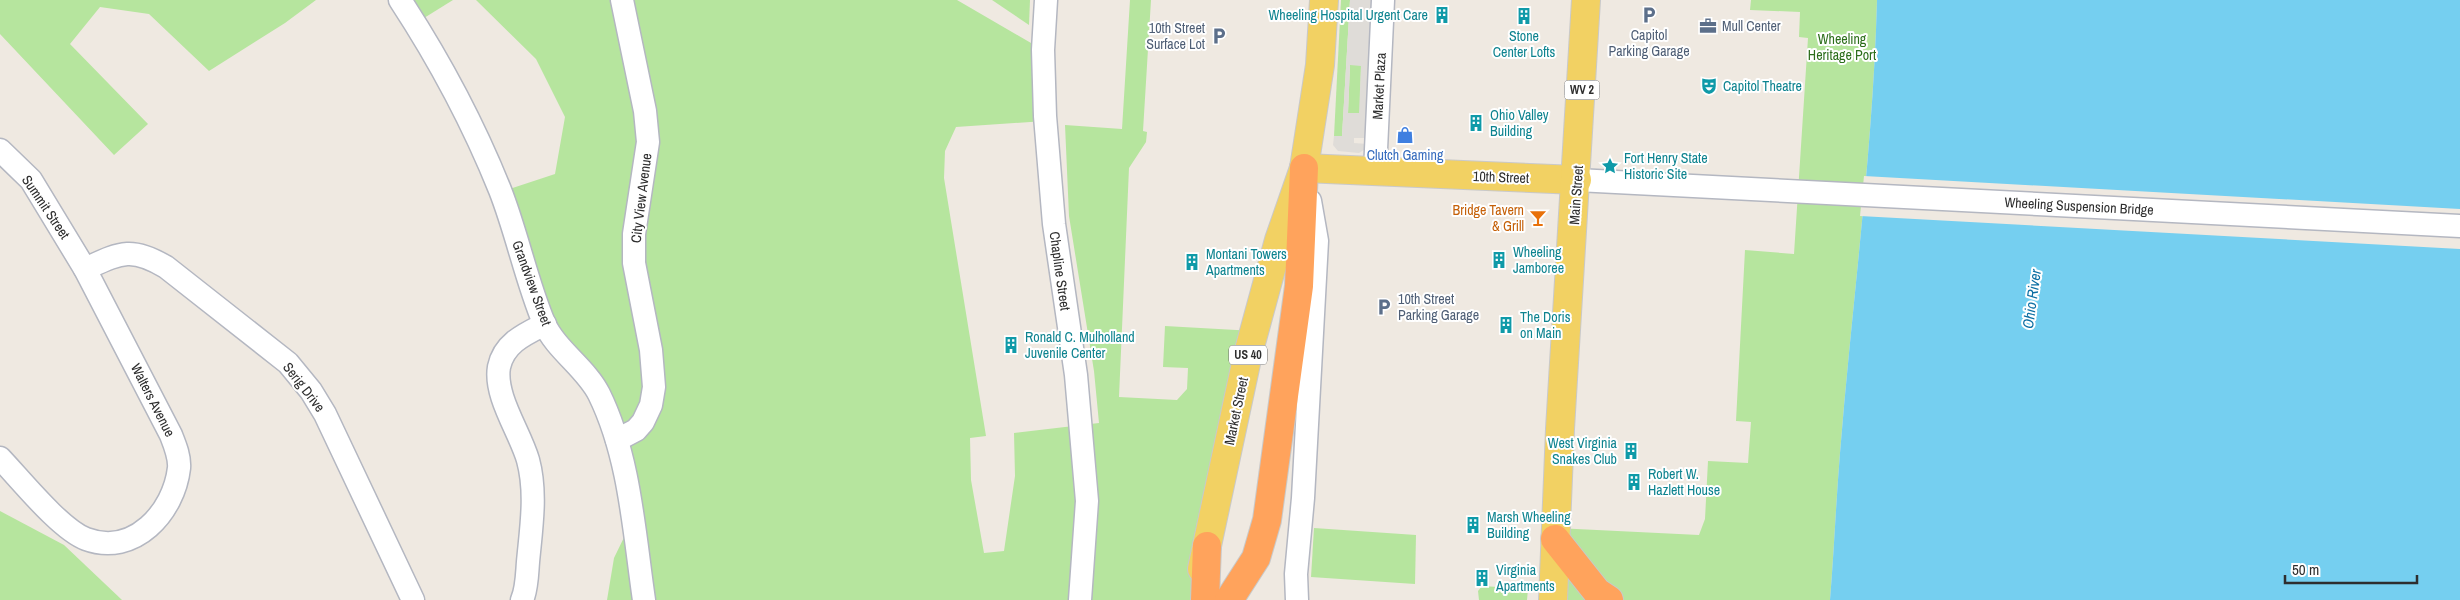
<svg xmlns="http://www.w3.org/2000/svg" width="2460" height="600" font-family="'Archivo Narrow',sans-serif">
<rect width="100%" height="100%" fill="#efe9e1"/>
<!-- green -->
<g fill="#b6e59e">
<path d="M0,0H316L285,23L209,71L149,14L100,7L70,44L148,124L114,155L0,34Z"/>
<path d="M400,0H453L416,23Z"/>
<path d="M476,0H957L1043,50L1045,121L956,127L945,151L944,178L986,436L970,438L971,480L984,553L1004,551L1015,476L1014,433L1099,423L1094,371L1069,216L1065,125L1122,129L1130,0H1151L1143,131L1147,132L1146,142L1129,168L1119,397L1177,400L1187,389L1188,368L1163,367L1165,326L1254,331L1196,600H607L614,558L632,521L617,440L572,361L500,192L555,174L565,117L536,59Z"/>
<path d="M992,0H1030L1029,25Z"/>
<path d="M1341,0H1350L1342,136H1334Z"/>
<path d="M1751,0H1877C1873,152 1852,302 1840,453C1836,502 1834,551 1830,600H1553L1556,528L1699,535L1705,519L1708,461L1748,463L1751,422L1736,421L1745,250L1794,254L1808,38L1799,37L1800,12L1750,10Z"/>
<path d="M1350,65H1361L1360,113H1348Z"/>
<path d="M0,511L64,545L122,600H0Z"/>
<path d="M1314,528L1416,535L1415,584L1311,577Z"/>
<path d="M1482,586L1528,589L1527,600H1479L1478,591Z"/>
</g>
<!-- plaza -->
<path fill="#dfdcd8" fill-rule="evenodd" d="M1350,0H1375L1367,138H1354V143L1367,144L1365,149L1359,153L1338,151L1333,145L1334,136H1342ZM1350,65L1361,66L1359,113H1348Z"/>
<!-- water -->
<path fill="#75cff0" d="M1877,0H2460V600H1830C1834,551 1836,502 1840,453C1852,302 1873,152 1877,0Z"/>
<!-- pier -->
<path fill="#efe9e1" d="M1864,176L2460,209V249L1860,216Z"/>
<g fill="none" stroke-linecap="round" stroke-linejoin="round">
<!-- minor casing -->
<g stroke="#b4b7c1" stroke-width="25">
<g id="minor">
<path d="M400,0C440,61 473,123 500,190C517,233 526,280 544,323C556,350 586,368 599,394C630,457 634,532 644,600"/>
<path d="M1046,0L1043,50L1045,116L1054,224L1076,375L1087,501L1080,600"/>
<path d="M0,150L31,180L85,269L171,435C175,445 180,457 179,468C174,512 134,557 86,539C60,529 21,480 0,458"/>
<path d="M1375,171L1383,0"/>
<path d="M1577,180L2460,226"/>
<path d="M85,269C120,253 131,246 166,267L288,363L311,391L325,414L413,600"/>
<path d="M617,440L636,430L643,422L651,405L654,387L651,350L634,263V234L648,142L645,111L622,0"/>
<path d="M522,600C527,589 527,574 528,562C531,529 537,493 528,460C520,432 494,396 499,367C504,343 525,334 545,324"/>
<path d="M1297,600L1296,574L1303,498L1317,241L1310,201"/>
</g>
</g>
<!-- major casing -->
<g stroke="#c9c9c9" stroke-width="30">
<g id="major">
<path d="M1304,168L1577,180"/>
<path d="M1202,569L1248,354L1279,240L1304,168L1320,65L1324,0"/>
<path d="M1553,600L1560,429L1586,0"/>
</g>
</g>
<!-- highway casing -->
<g stroke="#c9c9c9" stroke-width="30">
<g id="highway">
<path d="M1555,539L1597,592L1609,600"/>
<path d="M1205,600L1207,546"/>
<path d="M1229,600L1256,558L1267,520L1299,286L1304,168"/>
</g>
</g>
<!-- minor -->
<use href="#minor" stroke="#fff" stroke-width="22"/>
<!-- major -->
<use href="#major" stroke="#f2d163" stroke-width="28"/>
<!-- highway -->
<use href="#highway" stroke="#ffa35c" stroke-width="28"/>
</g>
<!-- icons -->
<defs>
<g id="building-bare" transform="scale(1.35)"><path d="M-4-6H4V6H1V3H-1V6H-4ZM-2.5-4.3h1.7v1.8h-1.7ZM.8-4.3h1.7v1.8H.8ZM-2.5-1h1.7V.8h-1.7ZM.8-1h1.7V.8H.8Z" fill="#0f9aa8" stroke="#fff" stroke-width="2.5" paint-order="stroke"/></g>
<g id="parking-bare" transform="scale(1.35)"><path d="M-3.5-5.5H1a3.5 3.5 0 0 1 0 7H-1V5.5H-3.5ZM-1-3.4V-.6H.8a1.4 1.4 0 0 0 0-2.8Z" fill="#5c6f8a" stroke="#fff" stroke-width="2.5" paint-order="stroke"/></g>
<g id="office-bare" transform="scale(1.35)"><path d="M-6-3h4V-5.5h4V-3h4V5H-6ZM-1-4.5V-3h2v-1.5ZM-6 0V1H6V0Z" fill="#5c6f8a" stroke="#fff" stroke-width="2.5" paint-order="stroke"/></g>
<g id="theatre-bare" transform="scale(1.35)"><path d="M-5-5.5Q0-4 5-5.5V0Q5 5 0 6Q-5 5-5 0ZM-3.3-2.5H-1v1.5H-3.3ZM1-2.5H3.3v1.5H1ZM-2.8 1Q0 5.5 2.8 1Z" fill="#0f9aa8" stroke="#fff" stroke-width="2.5" paint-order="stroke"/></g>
<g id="shop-bare" transform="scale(1.35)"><path d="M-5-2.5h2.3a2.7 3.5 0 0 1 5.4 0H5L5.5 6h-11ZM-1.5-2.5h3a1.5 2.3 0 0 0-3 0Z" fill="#3f7fe0" stroke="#fff" stroke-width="2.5" paint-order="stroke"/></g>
<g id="sight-bare" transform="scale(1.35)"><path d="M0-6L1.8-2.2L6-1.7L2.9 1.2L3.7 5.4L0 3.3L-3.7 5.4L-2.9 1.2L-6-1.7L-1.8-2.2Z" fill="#0f9aa8" stroke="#fff" stroke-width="2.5" paint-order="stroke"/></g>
<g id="bar-bare" transform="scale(1.35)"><path d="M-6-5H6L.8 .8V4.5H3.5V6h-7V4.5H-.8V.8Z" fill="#e8710a" stroke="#fff" stroke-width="2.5" paint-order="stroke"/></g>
</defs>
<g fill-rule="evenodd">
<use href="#building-bare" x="1442" y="15"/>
<use href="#parking-bare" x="1649" y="15"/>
<use href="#building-bare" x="1524" y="16"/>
<use href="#office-bare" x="1708" y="26"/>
<use href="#parking-bare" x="1219" y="36"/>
<use href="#theatre-bare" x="1709" y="86"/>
<use href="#building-bare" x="1476" y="123"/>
<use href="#shop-bare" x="1405" y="135"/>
<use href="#sight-bare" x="1610" y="166"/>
<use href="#bar-bare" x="1538" y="218"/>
<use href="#building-bare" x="1499" y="260"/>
<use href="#building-bare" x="1192" y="262"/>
<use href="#parking-bare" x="1384" y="307"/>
<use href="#building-bare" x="1506" y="325"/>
<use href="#building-bare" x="1011" y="345"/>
<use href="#building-bare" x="1631" y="451"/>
<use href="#building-bare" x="1634" y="482"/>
<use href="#building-bare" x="1473" y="525"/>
<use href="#building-bare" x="1482" y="578"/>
</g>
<g text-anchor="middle" stroke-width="4" stroke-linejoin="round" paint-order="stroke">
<!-- shield labels -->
<g fill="#fff" stroke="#6d6d6d" stroke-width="1">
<rect x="1564.5" y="80.5" width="35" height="19" rx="4"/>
<rect x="1229" y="345.5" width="38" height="19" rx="4"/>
</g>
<g font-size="12" font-weight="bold" fill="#2e2e2e">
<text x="1582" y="94">WV 2</text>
<text x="1248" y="359">US 40</text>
</g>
<!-- culture labels -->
<g font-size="14" fill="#0d838f" stroke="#fff" text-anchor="start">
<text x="1428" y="20" text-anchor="end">Wheeling Hospital Urgent Care</text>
<text x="1524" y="41" text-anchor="middle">Stone<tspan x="1524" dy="16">Center Lofts</tspan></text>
<text x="1723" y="91">Capitol Theatre</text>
<text x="1490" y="120">Ohio Valley<tspan x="1490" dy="16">Building</tspan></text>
<text x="1624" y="163">Fort Henry State<tspan x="1624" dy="16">Historic Site</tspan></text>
<text x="1513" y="257">Wheeling<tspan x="1513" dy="16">Jamboree</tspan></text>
<text x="1206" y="259">Montani Towers<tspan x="1206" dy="16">Apartments</tspan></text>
<text x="1520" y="322">The Doris<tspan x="1520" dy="16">on Main</tspan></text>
<text x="1025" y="342">Ronald C. Mulholland<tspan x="1025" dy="16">Juvenile Center</tspan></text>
<text x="1617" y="448" text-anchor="end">West Virginia<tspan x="1617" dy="16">Snakes Club</tspan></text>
<text x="1648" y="479">Robert W.<tspan x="1648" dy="16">Hazlett House</tspan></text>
<text x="1487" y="522">Marsh Wheeling<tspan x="1487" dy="16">Building</tspan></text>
<text x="1496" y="575">Virginia<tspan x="1496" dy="16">Apartments</tspan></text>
</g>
<!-- service labels -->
<g font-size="14" fill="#4e5e75" stroke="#fff" text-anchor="start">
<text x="1722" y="31">Mull Center</text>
<text x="1205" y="33" text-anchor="end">10th Street<tspan x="1205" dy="16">Surface Lot</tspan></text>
<text x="1649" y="40" text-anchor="middle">Capitol<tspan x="1649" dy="16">Parking Garage</tspan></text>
<text x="1398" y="304">10th Street<tspan x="1398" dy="16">Parking Garage</tspan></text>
</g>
<!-- park labels -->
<g font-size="14" fill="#2c6e1b" stroke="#fff">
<text x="1842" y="44">Wheeling<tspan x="1842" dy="16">Heritage Port</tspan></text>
</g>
<!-- street labels -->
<g font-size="14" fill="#2e2e2e" stroke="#fff">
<text transform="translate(1379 86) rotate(-87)" y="5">Market Plaza</text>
<text transform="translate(1501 177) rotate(2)" y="5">10th Street</text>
<text transform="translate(1576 195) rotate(-86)" y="5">Main Street</text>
<text transform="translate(641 198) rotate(-83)" y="5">City View Avenue</text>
<text transform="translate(2079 206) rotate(3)" y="5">Wheeling Suspension Bridge</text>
<text transform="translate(46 207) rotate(56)" y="5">Summit Street</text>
<text transform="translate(1060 271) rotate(82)" y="5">Chapline Street</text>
<text transform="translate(532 283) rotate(70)" y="5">Grandview Street</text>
<text transform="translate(304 387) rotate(52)" y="5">Serig Drive</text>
<text transform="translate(153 400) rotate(63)" y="5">Walters Avenue</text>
<text transform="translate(1236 411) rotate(-78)" y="5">Market Street</text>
</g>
<!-- shop labels -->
<g font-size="14" fill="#366cbe" stroke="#fff">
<text x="1405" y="160">Clutch Gaming</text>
</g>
<!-- food labels -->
<g font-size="14" fill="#c56008" stroke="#fff" text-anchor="end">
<text x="1524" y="215">Bridge Tavern<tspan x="1524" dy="16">&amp; Grill</tspan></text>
</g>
<!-- water labels -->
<g font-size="15" font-style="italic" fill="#0d6fa3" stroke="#fff">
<text transform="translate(2032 299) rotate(-82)" y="5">Ohio River</text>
</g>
</g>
<!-- scale -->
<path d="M2285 575v8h132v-8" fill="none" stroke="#2e2e2e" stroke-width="2.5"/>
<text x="2292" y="575" font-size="15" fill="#2e2e2e" stroke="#ffffff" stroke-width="4" paint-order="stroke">50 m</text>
</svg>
